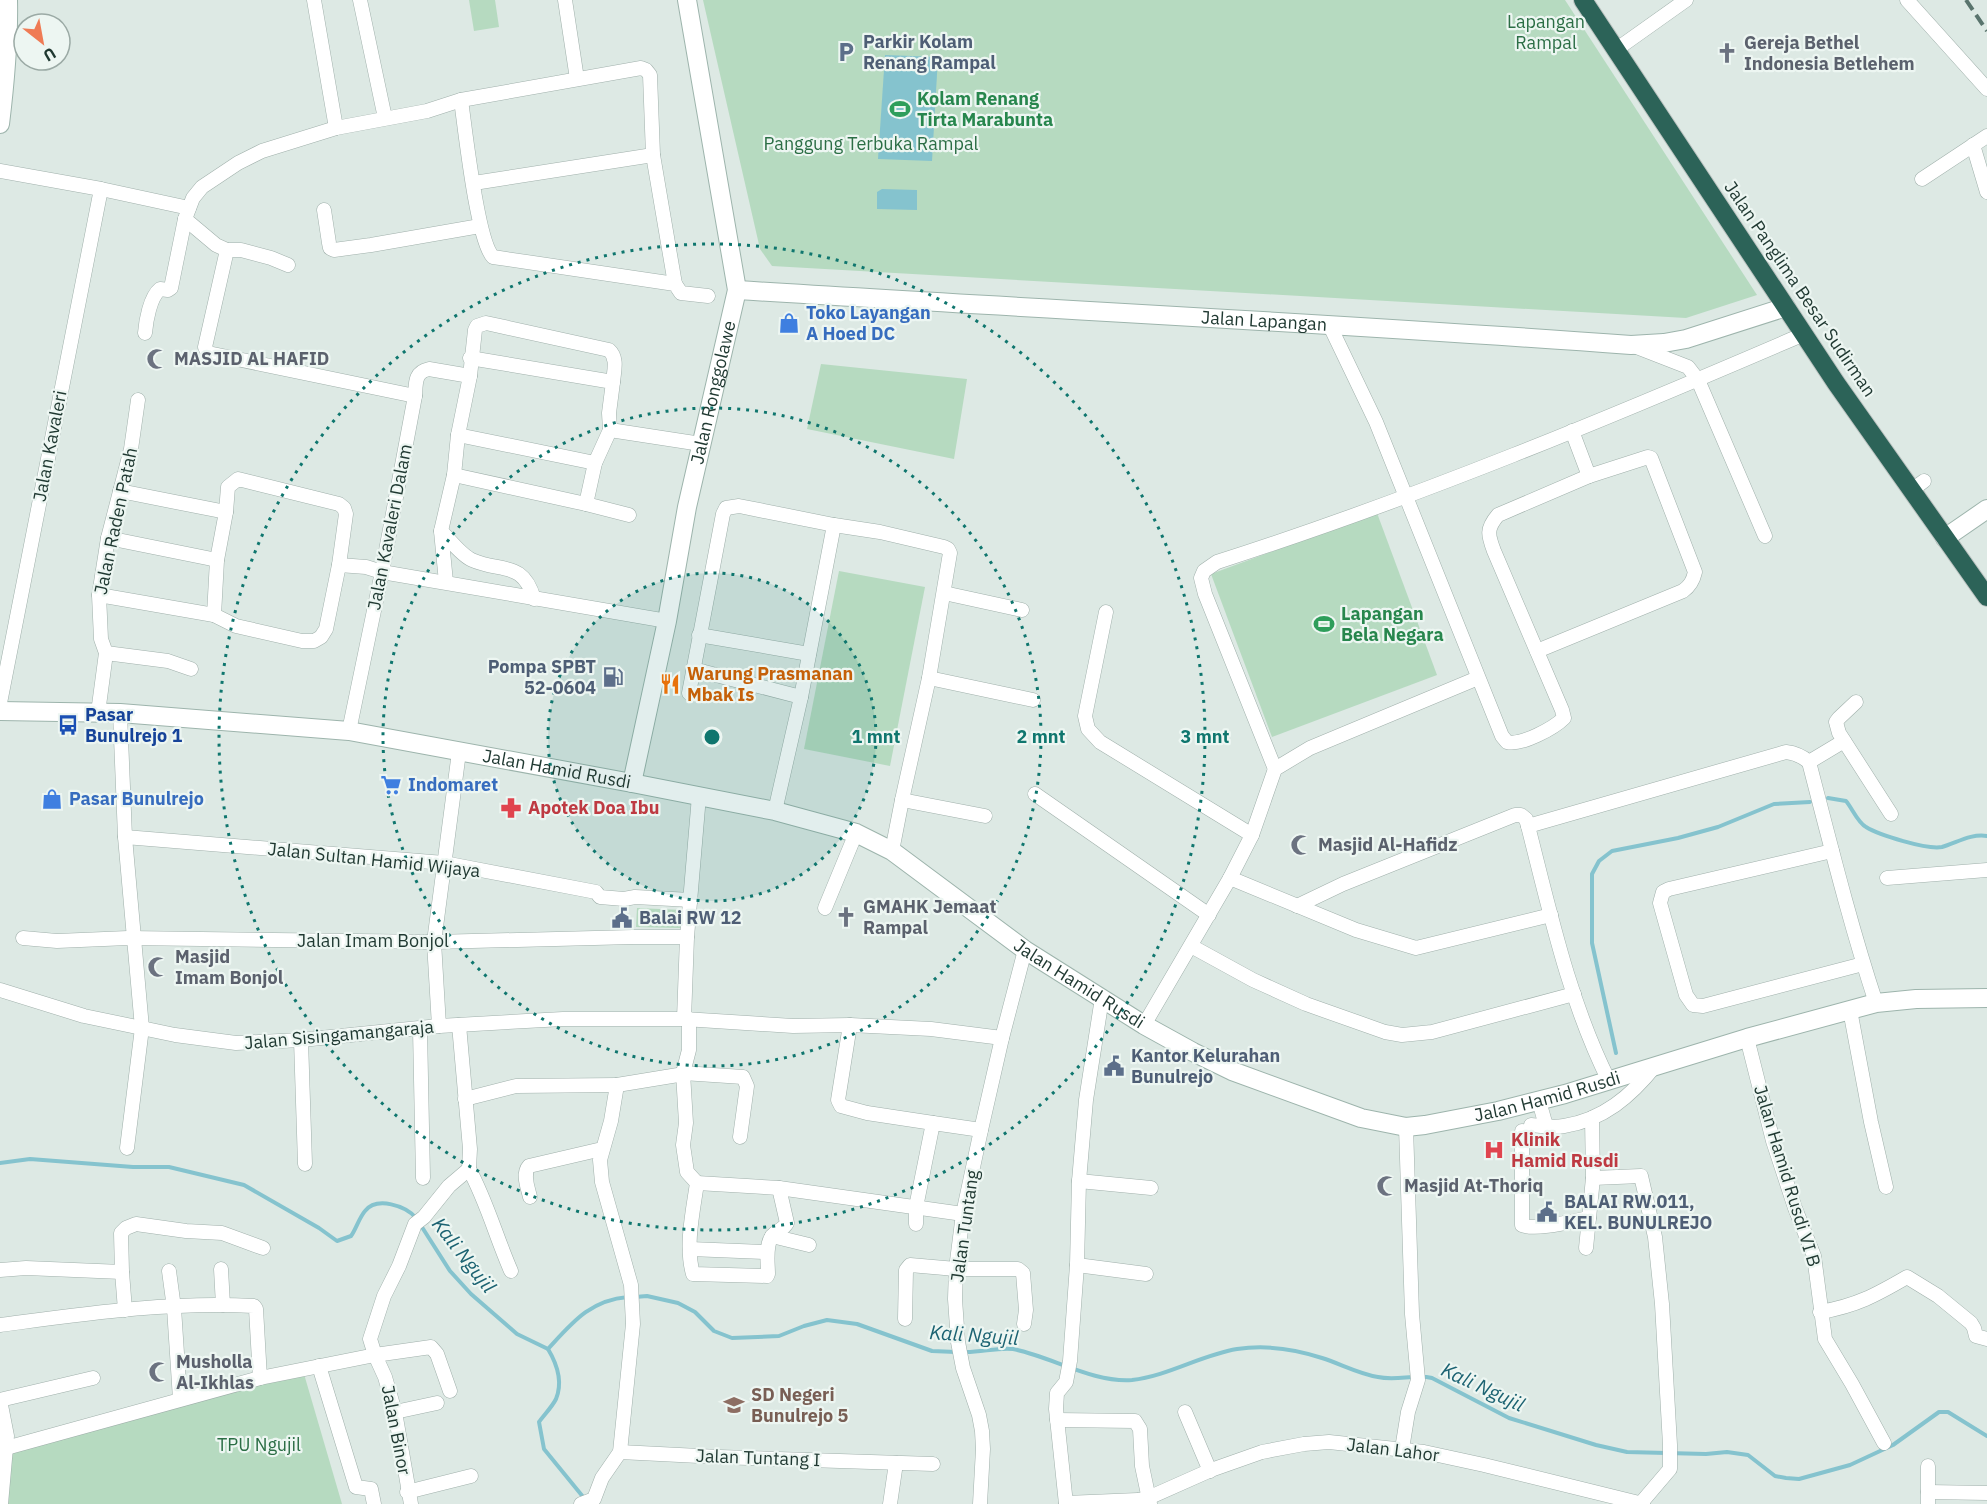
<svg xmlns="http://www.w3.org/2000/svg" width="1987" height="1504" font-family="'IBM Plex Sans',sans-serif">
<rect width="100%" height="100%" fill="#dde9e4"/>
<!-- green -->
<g fill="#b6dac0">
<path d="M469,0H495L499,27L474,31Z"/>
<path d="M703,0H1565L1757,295L1686,318L772,266L760,249Z"/>
<path d="M821,364L967,379L954,459L807,429Z"/>
<path d="M1377,513L1437,675L1272,737L1211,574Z"/>
<path d="M839,571L925,587L890,766L804,749Z"/>
<path d="M637,908L682,910L681,928L636,927Z"/>
<path d="M304,1374L342,1504H8L12,1452L246,1386Z"/>
</g>
<!-- water -->
<g fill="#85c3ce">
<path d="M885,55L938,57L932,161L878,159Z"/>
<path d="M882,189L917,190V210L877,209V192Z"/>
</g>
<g fill="none" stroke-linecap="round" stroke-linejoin="round">
<!-- stream -->
<g stroke="#85c3ce" stroke-width="4">
<path d="M1828,798L1846,801C1852,808 1858,823 1866,827C1879,835 1927,850 1942,847C1956,843 1972,833 1987,836"/>
<path d="M1616,1053L1592,943V874L1599,861L1612,851L1678,838L1718,827L1774,804L1810,802"/>
<path d="M0,1163L30,1159L133,1167H169L244,1185L319,1228L337,1241L351,1236C356,1229 359,1218 365,1211C377,1196 406,1206 416,1218"/>
<path d="M420,1224L450,1271L471,1294L517,1334L548,1349C572,1323 590,1300 628,1297"/>
<path d="M635,1297L647,1296L678,1303L695,1312L714,1331L732,1338L779,1336L804,1326L827,1320L857,1324L932,1351L956,1352"/>
<path d="M548,1349C557,1364 563,1382 556,1399C552,1407 544,1415 539,1422L544,1449L584,1498"/>
<path d="M963,1352C979,1353 998,1347 1013,1349C1050,1356 1093,1383 1132,1380C1168,1376 1201,1355 1237,1349C1265,1345 1295,1349 1322,1358C1341,1364 1359,1374 1378,1377C1396,1381 1415,1374 1432,1378L1509,1418L1596,1445L1627,1452L1706,1454L1727,1452L1748,1455L1775,1476L1786,1478L1799,1479L1850,1465L1893,1445L1939,1412H1948L1987,1436"/>
</g>
<!-- street casing -->
<g stroke="#a0b0ab" stroke-width="15">
<g id="street">
<path d="M314,0L336,128"/>
<path d="M360,0L385,118"/>
<path d="M565,0L577,79"/>
<path d="M1907,0L1987,89"/>
<path d="M1617,49L1686,0"/>
<path d="M461,100C465,128 477,241 493,257L675,284L681,293L708,296"/>
<path d="M1973,145L1987,192"/>
<path d="M0,171L101,189L189,208"/>
<path d="M1922,179L1987,136"/>
<path d="M474,183L653,155"/>
<path d="M324,210L329,243L330,248L334,250L371,245L480,226"/>
<path d="M185,219L216,245L227,250H241L271,258L288,265"/>
<path d="M227,250L205,347L208,353L415,396"/>
<path d="M1329,324L1376,422L1502,736L1507,742C1521,746 1554,728 1564,718L1562,710L1494,551C1488,535 1486,529 1498,515L1589,476L1572,431"/>
<path d="M145,333C146,321 150,297 160,289L168,290L171,288L185,219L193,198L202,187L238,163L262,151L336,128L427,111L461,100L641,68L646,70L650,75L653,155L675,284"/>
<path d="M1634,346L1688,367L1698,380L1765,536"/>
<path d="M610,430L701,444"/>
<path d="M458,435L595,463"/>
<path d="M454,475L586,504L595,463L610,430L609,413L613,382L470,358"/>
<path d="M238,479L339,504L344,508L346,514L339,565L326,629L321,637L314,641H302L236,626L214,615L217,560L226,512L228,487Z"/>
<path d="M1912,490L1924,481"/>
<path d="M120,491L226,512"/>
<path d="M586,504L629,515"/>
<path d="M834,525L880,532L944,547L948,549L950,553L929,678L902,800L892,851"/>
<path d="M441,531C450,540 461,555 472,560C501,573 523,560 534,599"/>
<path d="M108,538L217,560"/>
<path d="M339,565L366,567L382,572L667,621"/>
<path d="M446,582L441,531L454,475L458,435L470,376L475,330L477,326L486,323L609,350C618,358 614,371 613,382"/>
<path d="M944,593L1022,610"/>
<path d="M99,595L214,615"/>
<path d="M1106,612L1085,716L1088,729L1100,742L1252,835"/>
<path d="M699,635L809,654"/>
<path d="M1537,651L1683,591C1690,586 1693,581 1695,572L1651,458L1648,457L1589,476"/>
<path d="M106,653L168,661L191,669"/>
<path d="M693,669L801,697"/>
<path d="M929,678L1033,700"/>
<path d="M689,693L723,514L726,508L739,506L834,525L801,697L775,811"/>
<path d="M1856,702L1839,718L1836,722L1839,733L1891,814"/>
<path d="M0,703L101,189"/>
<path d="M98,713L106,653L101,639L99,595L108,538L131,449L138,400"/>
<path d="M120,713L125,837L142,1028L127,1148"/>
<path d="M349,731L382,572L415,396C416,384 414,372 429,369L470,376"/>
<path d="M1809,762L1844,741"/>
<path d="M1275,769L1205,594L1201,578L1204,571L1217,562C1417,498 1611,417 1804,334"/>
<path d="M1035,794L1209,915"/>
<path d="M902,800L985,816"/>
<path d="M1528,826L1786,752C1795,753 1802,756 1809,762C1830,843 1850,924 1876,1003"/>
<path d="M125,837L444,863L596,892L600,897L624,899L635,897L691,900"/>
<path d="M1832,851L1669,889L1663,892L1660,903L1686,995L1693,1005L1703,1006L1863,964"/>
<path d="M1230,878L1356,930L1416,948L1551,915"/>
<path d="M1887,878L1987,870"/>
<path d="M1297,906L1343,884L1515,815H1521L1526,819L1528,826C1550,912 1569,1001 1609,1081"/>
<path d="M825,908L856,833"/>
<path d="M23,938L57,941L128,938L434,942L633,937H687"/>
<path d="M1191,946L1253,980L1306,1004L1385,1032L1402,1035L1432,1032L1574,994"/>
<path d="M0,990L84,1016L175,1035L236,1043L301,1040L439,1026L563,1019H684L793,1026L850,1025L931,1029L1002,1038"/>
<path d="M1850,1010L1871,1122L1886,1187"/>
<path d="M684,1019L687,937L699,796"/>
<path d="M689,1019V1050L683,1073L686,1123L683,1145L687,1172L697,1183C693,1211 685,1246 693,1274L767,1276L768,1274C768,1263 765,1246 772,1236C776,1231 783,1230 787,1223L779,1188"/>
<path d="M850,1025L838,1100L841,1106L867,1113L933,1123"/>
<path d="M1144,1025L1230,878L1252,835L1275,769L1310,748L1478,678"/>
<path d="M439,1026L434,942L459,752"/>
<path d="M420,1029L423,1178"/>
<path d="M1747,1038L1773,1141L1795,1208L1814,1256L1825,1339L1852,1384L1884,1443"/>
<path d="M301,1040L305,1164"/>
<path d="M465,1099L516,1086L617,1085"/>
<path d="M1539,1101L1546,1126"/>
<path d="M1531,1125C1541,1126 1553,1128 1564,1126C1603,1120 1631,1096 1655,1066"/>
<path d="M1522,1131V1225C1536,1231 1573,1221 1589,1218"/>
<path d="M469,1169C487,1202 496,1237 511,1271"/>
<path d="M1593,1178L1641,1176L1655,1237L1662,1304L1670,1445V1469L1641,1503"/>
<path d="M1079,1181L1151,1188"/>
<path d="M697,1183L779,1188L963,1214"/>
<path d="M530,1197C528,1188 522,1174 529,1166L602,1149"/>
<path d="M916,1224V1207L933,1123L981,1130"/>
<path d="M772,1236L809,1245"/>
<path d="M1586,1248L1593,1178L1592,1118"/>
<path d="M690,1249L767,1252"/>
<path d="M1077,1265L1146,1274"/>
<path d="M221,1269L223,1305"/>
<path d="M0,1270L26,1268L122,1272"/>
<path d="M169,1271L174,1308L180,1399"/>
<path d="M125,1310L122,1272L121,1233L126,1228L136,1224L186,1231L222,1233L263,1248"/>
<path d="M1820,1312C1856,1306 1876,1295 1907,1277L1938,1296L1971,1323L1974,1328L1976,1336L1987,1339"/>
<path d="M905,1319L906,1270L910,1265L956,1269H1018L1023,1273L1026,1310L1024,1324"/>
<path d="M0,1325C83,1314 170,1301 254,1306L256,1309L260,1378"/>
<path d="M319,1366L356,1487L371,1489L374,1504"/>
<path d="M0,1400L7,1436L1,1504"/>
<path d="M0,1400L93,1378"/>
<path d="M395,1412L437,1403"/>
<path d="M1185,1412L1210,1471"/>
<path d="M1057,1420L1135,1421L1140,1429L1142,1466L1150,1504"/>
<path d="M6,1448L260,1378L375,1355L431,1347L437,1354L450,1391"/>
<path d="M1402,1449L1408,1412L1418,1380L1412,1314L1406,1127"/>
<path d="M620,1452L719,1457L933,1464"/>
<path d="M1928,1466V1504"/>
<path d="M407,1492L471,1476"/>
<path d="M1928,1492L1987,1493"/>
<path d="M1066,1503L1138,1500L1148,1498L1211,1470L1262,1452L1304,1444L1329,1442L1424,1452L1484,1465L1643,1504"/>
<path d="M411,1504L395,1412L385,1377L375,1355L370,1339L384,1296L399,1266L415,1224L424,1217L449,1186L469,1169L470,1149L459,1025"/>
<path d="M581,1504L594,1499L602,1478L620,1452L633,1324L631,1285L602,1182L600,1160L611,1121L617,1085L678,1075L683,1073L743,1077L747,1086L740,1137"/>
<path d="M890,1504L896,1463"/>
<path d="M980,1504L983,1449L982,1431L979,1415L963,1368L958,1342L955,1299L956,1269L963,1214L981,1130L1002,1038L1025,950"/>
<path d="M1066,1504L1056,1409L1057,1393L1066,1382L1070,1361L1077,1265L1079,1181L1086,1100L1102,998"/>
</g>
</g>
<!-- secondary casing -->
<g stroke="#9db4ac" stroke-width="20">
<g id="secondary">
<path d="M0,124C5,83 9,42 8,0"/>
<path id="s1" d="M737,290C1035,309 1333,323 1631,345L1664,343L1686,339L1786,307"/>
<path d="M1945,538L1987,509"/>
<path id="s2" d="M0,711L120,713L349,731L632,783L775,811L856,833L892,851L1025,950L1144,1025L1193,1052L1232,1071L1361,1118L1406,1127L1425,1125L1498,1111L1565,1094L1747,1038L1876,1003L1916,999L1987,998"/>
<path id="s3" d="M632,783L667,621L687,507L737,290L687,0"/>
</g>
</g>
<!-- highway casing -->
<g stroke="#bcc3c1" stroke-width="20">
<path id="highway" d="M1583,0L1836,383L1987,597"/>
</g>
<!-- street -->
<use href="#street" stroke="#fff" stroke-width="14"/>
<!-- secondary -->
<use href="#secondary" stroke="#fff" stroke-width="18"/>
<!-- highway -->
<use href="#highway" stroke="#2c6358" stroke-width="18"/>
<!-- rail -->
<path stroke="#59746d" stroke-width="4" stroke-dasharray="12 6" stroke-linecap="butt" d="M1966,0L1987,31"/>
</g>
<!-- distance rings -->
<circle cx="712" cy="737" r="164" fill="#0f766e" fill-opacity=".12"/>
<g fill="none" stroke="#0f766e" stroke-width="3" stroke-dasharray="3 6">
<circle cx="712" cy="737" r="164"/>
<circle cx="712" cy="737" r="329"/>
<circle cx="712" cy="737" r="493"/>
</g>
<!-- icons -->
<defs>
<g id="parking-bare" transform="scale(1.62)"><path d="M-3.5-5.5H1a3.5 3.5 0 0 1 0 7H-1V5.5H-3.5ZM-1-3.4V-.6H.8a1.4 1.4 0 0 0 0-2.8Z" fill="#5c6f8a" stroke="#edf6f2" stroke-width="2.5" paint-order="stroke"/></g>
<g id="church-bare" transform="scale(1.62)"><path d="M-1.2-6h2.4v3.5h3.3v2.4h-3.3V6h-2.4V-.1h-3.3v-2.4h3.3Z" fill="#6b7280" stroke="#edf6f2" stroke-width="2.5" paint-order="stroke"/></g>
<g id="stadium-bare" transform="scale(1.62)"><path d="M0-5a6.5 5 0 1 0 0 10a6.5 5 0 1 0 0-10ZM-3.5-1.8h7v3.6h-7Z" fill="#2e9e5b" stroke="#edf6f2" stroke-width="2.5" paint-order="stroke"/></g>
<g id="shop-bare" transform="scale(1.62)"><path d="M-5-2.5h2.3a2.7 3.5 0 0 1 5.4 0H5L5.5 6h-11ZM-1.5-2.5h3a1.5 2.3 0 0 0-3 0Z" fill="#3f7fe0" stroke="#edf6f2" stroke-width="2.5" paint-order="stroke"/></g>
<g id="mosque-bare" transform="scale(1.62)"><path d="M3.5-4.9A6 6 0 1 0 3.5 4.9A5 5 0 1 1 3.5-4.9Z" fill="#6b7280" stroke="#edf6f2" stroke-width="2.5" paint-order="stroke"/></g>
<g id="fuel-bare" transform="scale(1.62)"><path d="M-5.5-6h7V0h2V4h1.3V-2.5L3-4.5l.8-.8L6-3V5H2.5V1h-1V6h-7ZM-4.2-4.7v3.2H.2V-4.7Z" fill="#5c6f8a" stroke="#edf6f2" stroke-width="2.5" paint-order="stroke"/></g>
<g id="restaurant-bare" transform="scale(1.62)"><path d="M-5-6h1v4h1v-4h1v4h1v-4h1v5L-1.5 .5V6h-2V.5L-5-1ZM5-6V6H3V1.5H1.5Q1.5-4 5-6Z" fill="#e8710a" stroke="#edf6f2" stroke-width="2.5" paint-order="stroke"/></g>
<g id="bus-bare" transform="scale(1.62)"><path d="M-5-6H5V4H4V6H2V4H-2V6H-4V4H-5ZM-3.5-4V0h7V-4ZM-3.5 1.2v1.5H-2V1.2ZM2 1.2v1.5H3.5V1.2Z" fill="#1a4fb4" stroke="#edf6f2" stroke-width="2.5" paint-order="stroke"/></g>
<g id="supermarket-bare" transform="scale(1.62)"><path d="M-6-5.5h2.5l.6 2H6L4.5 2H-2.5L-4.4-4H-6ZM-1.5 3.2a1.3 1.3 0 1 0 .1 0ZM3 3.2a1.3 1.3 0 1 0 .1 0Z" fill="#3f7fe0" stroke="#edf6f2" stroke-width="2.5" paint-order="stroke"/></g>
<g id="pharmacy-bare" transform="scale(1.62)"><path d="M-2-6h4v4h4v4h-4v4h-4v-4h-4v-4h4Z" fill="#e0444e" stroke="#edf6f2" stroke-width="2.5" paint-order="stroke"/></g>
<g id="civic-bare" transform="scale(1.62)"><path d="M-.6-6.5H3V-4.5H.6V-3L4-1V1h2V6H-6V1h2V-1L-.6-3ZM-1.2 2.5V6h2.4V2.5Z" fill="#5c6f8a" stroke="#edf6f2" stroke-width="2.5" paint-order="stroke"/></g>
<g id="hospital-bare" transform="scale(1.62)"><path d="M-5-5h3v3.5h4V-5h3V5h-3V1.5h-4V5h-3Z" fill="#e0444e" stroke="#edf6f2" stroke-width="2.5" paint-order="stroke"/></g>
<g id="school-bare" transform="scale(1.62)"><path d="M0-5L7-2L0 1L-7-2ZM-4 1L0 2.5L4 1V4Q0 6-4 4Z" fill="#8d6e63" stroke="#edf6f2" stroke-width="2.5" paint-order="stroke"/></g>
</defs>
<g fill-rule="evenodd">
<use href="#parking-bare" x="846" y="52"/>
<use href="#church-bare" x="1727" y="53"/>
<use href="#stadium-bare" x="900" y="109"/>
<use href="#shop-bare" x="789" y="323"/>
<use href="#mosque-bare" x="157" y="359"/>
<use href="#stadium-bare" x="1324" y="624"/>
<use href="#fuel-bare" x="613" y="677"/>
<use href="#restaurant-bare" x="670" y="684"/>
<use href="#bus-bare" x="68" y="725"/>
<use href="#supermarket-bare" x="391" y="785"/>
<use href="#shop-bare" x="52" y="799"/>
<use href="#pharmacy-bare" x="511" y="808"/>
<use href="#mosque-bare" x="1301" y="845"/>
<use href="#church-bare" x="846" y="917"/>
<use href="#civic-bare" x="622" y="918"/>
<use href="#mosque-bare" x="158" y="967"/>
<use href="#civic-bare" x="1114" y="1066"/>
<use href="#hospital-bare" x="1494" y="1150"/>
<use href="#mosque-bare" x="1387" y="1186"/>
<use href="#civic-bare" x="1547" y="1212"/>
<use href="#mosque-bare" x="159" y="1372"/>
<use href="#school-bare" x="734" y="1405"/>
</g>
<g text-anchor="middle" stroke-width="4.5" stroke-linejoin="round" paint-order="stroke">
<!-- park labels -->
<g font-size="18" fill="#2b6e45" stroke="#edf6f2">
<text x="1546" y="28">Lapangan<tspan x="1546" dy="21">Rampal</tspan></text>
<text x="871" y="150">Panggung Terbuka Rampal</text>
<text x="259" y="1451">TPU Ngujil</text>
</g>
<!-- service labels -->
<g font-size="18" font-weight="bold" fill="#4e5e75" stroke="#edf6f2" text-anchor="start">
<text x="863" y="48">Parkir Kolam<tspan x="863" dy="21">Renang Rampal</tspan></text>
<text x="596" y="673" text-anchor="end">Pompa SPBT<tspan x="596" dy="21">52-0604</tspan></text>
<text x="639" y="924">Balai RW 12</text>
<text x="1131" y="1062">Kantor Kelurahan<tspan x="1131" dy="21">Bunulrejo</tspan></text>
<text x="1564" y="1208">BALAI RW.011,<tspan x="1564" dy="21">KEL. BUNULREJO</tspan></text>
</g>
<!-- worship labels -->
<g font-size="18" font-weight="bold" fill="#5b616d" stroke="#edf6f2" text-anchor="start">
<text x="1744" y="49">Gereja Bethel<tspan x="1744" dy="21">Indonesia Betlehem</tspan></text>
<text x="174" y="365">MASJID AL HAFID</text>
<text x="1318" y="851">Masjid Al-Hafidz</text>
<text x="863" y="913">GMAHK Jemaat<tspan x="863" dy="21">Rampal</tspan></text>
<text x="175" y="963">Masjid<tspan x="175" dy="21">Imam Bonjol</tspan></text>
<text x="1404" y="1192">Masjid At-Thoriq</text>
<text x="176" y="1368">Musholla<tspan x="176" dy="21">Al-Ikhlas</tspan></text>
</g>
<!-- leisure labels -->
<g font-size="18" font-weight="bold" fill="#27864d" stroke="#edf6f2" text-anchor="start">
<text x="917" y="105">Kolam Renang<tspan x="917" dy="21">Tirta Marabunta</tspan></text>
<text x="1341" y="620">Lapangan<tspan x="1341" dy="21">Bela Negara</tspan></text>
</g>
<!-- street labels -->
<g font-size="18" fill="#1f3831" stroke="#edf6f2">
<text transform="translate(1800 289) rotate(56)" y="6">Jalan Panglima Besar Sudirman</text>
<text dy="6" stroke="none"><textPath href="#s1" startOffset="528">Jalan Lapangan</textPath></text>
<text dy="6" stroke="none"><textPath href="#s3" startOffset="399">Jalan Ronggolawe</textPath></text>
<text transform="translate(50 446) rotate(-79)" y="6">Jalan Kavaleri</text>
<text transform="translate(116 521) rotate(-78)" y="6">Jalan Raden Patah</text>
<text transform="translate(390 527) rotate(-79)" y="6">Jalan Kavaleri Dalam</text>
<text dy="6" stroke="none"><textPath href="#s2" startOffset="561">Jalan Hamid Rusdi</textPath></text>
<text transform="translate(374 860) rotate(6)" y="6">Jalan Sultan Hamid Wijaya</text>
<text x="373" y="947">Jalan Imam Bonjol</text>
<text dy="6" stroke="none"><textPath href="#s2" startOffset="1137">Jalan Hamid Rusdi</textPath></text>
<text transform="translate(339 1035) rotate(-5)" y="6">Jalan Sisingamangaraja</text>
<text dy="6" stroke="none"><textPath href="#s2" startOffset="1641">Jalan Hamid Rusdi</textPath></text>
<text transform="translate(1787 1176) rotate(73)" y="6">Jalan Hamid Rusdi VI B</text>
<text transform="translate(965 1226) rotate(-82)" y="6">Jalan Tuntang</text>
<text transform="translate(396 1430) rotate(79)" y="6">Jalan Binor</text>
<text transform="translate(1393 1450) rotate(7)" y="6">Jalan Lahor</text>
<text transform="translate(758 1458) rotate(2)" y="6">Jalan Tuntang I</text>
</g>
<!-- shop labels -->
<g font-size="18" font-weight="bold" fill="#366cbe" stroke="#edf6f2" text-anchor="start">
<text x="806" y="319">Toko Layangan<tspan x="806" dy="21">A Hoed DC</tspan></text>
<text x="408" y="791">Indomaret</text>
<text x="69" y="805">Pasar Bunulrejo</text>
</g>
<!-- food labels -->
<g font-size="18" font-weight="bold" fill="#c56008" stroke="#edf6f2" text-anchor="start">
<text x="687" y="680">Warung Prasmanan<tspan x="687" dy="21">Mbak Is</tspan></text>
</g>
<!-- transit labels -->
<g font-size="18" font-weight="bold" fill="#164399" stroke="#edf6f2" text-anchor="start">
<text x="85" y="721">Pasar<tspan x="85" dy="21">Bunulrejo 1</tspan></text>
</g>
<!-- health labels -->
<g font-size="18" font-weight="bold" fill="#be3a42" stroke="#edf6f2" text-anchor="start">
<text x="528" y="814">Apotek Doa Ibu</text>
<text x="1511" y="1146">Klinik<tspan x="1511" dy="21">Hamid Rusdi</tspan></text>
</g>
<!-- education labels -->
<g font-size="18" font-weight="bold" fill="#785e54" stroke="#edf6f2" text-anchor="start">
<text x="751" y="1401">SD Negeri<tspan x="751" dy="21">Bunulrejo 5</tspan></text>
</g>
<!-- water labels -->
<g font-size="20" font-style="italic" fill="#1c6372" stroke="#edf6f2">
<text transform="translate(464 1255) rotate(52)" y="7">Kali Ngujil</text>
<text transform="translate(974 1335) rotate(4)" y="7">Kali Ngujil</text>
<text transform="translate(1483 1387) rotate(25)" y="7">Kali Ngujil</text>
</g>
</g>
<circle cx="712" cy="737" r="9" fill="#0f766e" stroke="#edf6f2" stroke-width="3"/>
<g font-size="18" text-anchor="middle" font-weight="bold" fill="#0f766e" stroke="#edf6f2" stroke-width="4.5" stroke-linejoin="round" paint-order="stroke">
<text x="876" y="743">1 mnt</text>
<text x="1041" y="743">2 mnt</text>
<text x="1205" y="743">3 mnt</text>
</g>
<!-- north arrow -->
<g transform="translate(42 42) rotate(149)"><circle r="28" fill="#edf6f2" stroke="#9baaa5" stroke-width="1.5"/>
<path d="M0-4.5L10 22L0 15L-10 22Z" fill="#ef7b55"/>
<text y="-9" font-size="16" font-weight="bold" text-anchor="middle" fill="#1f3831">U</text>
</g>
</svg>
